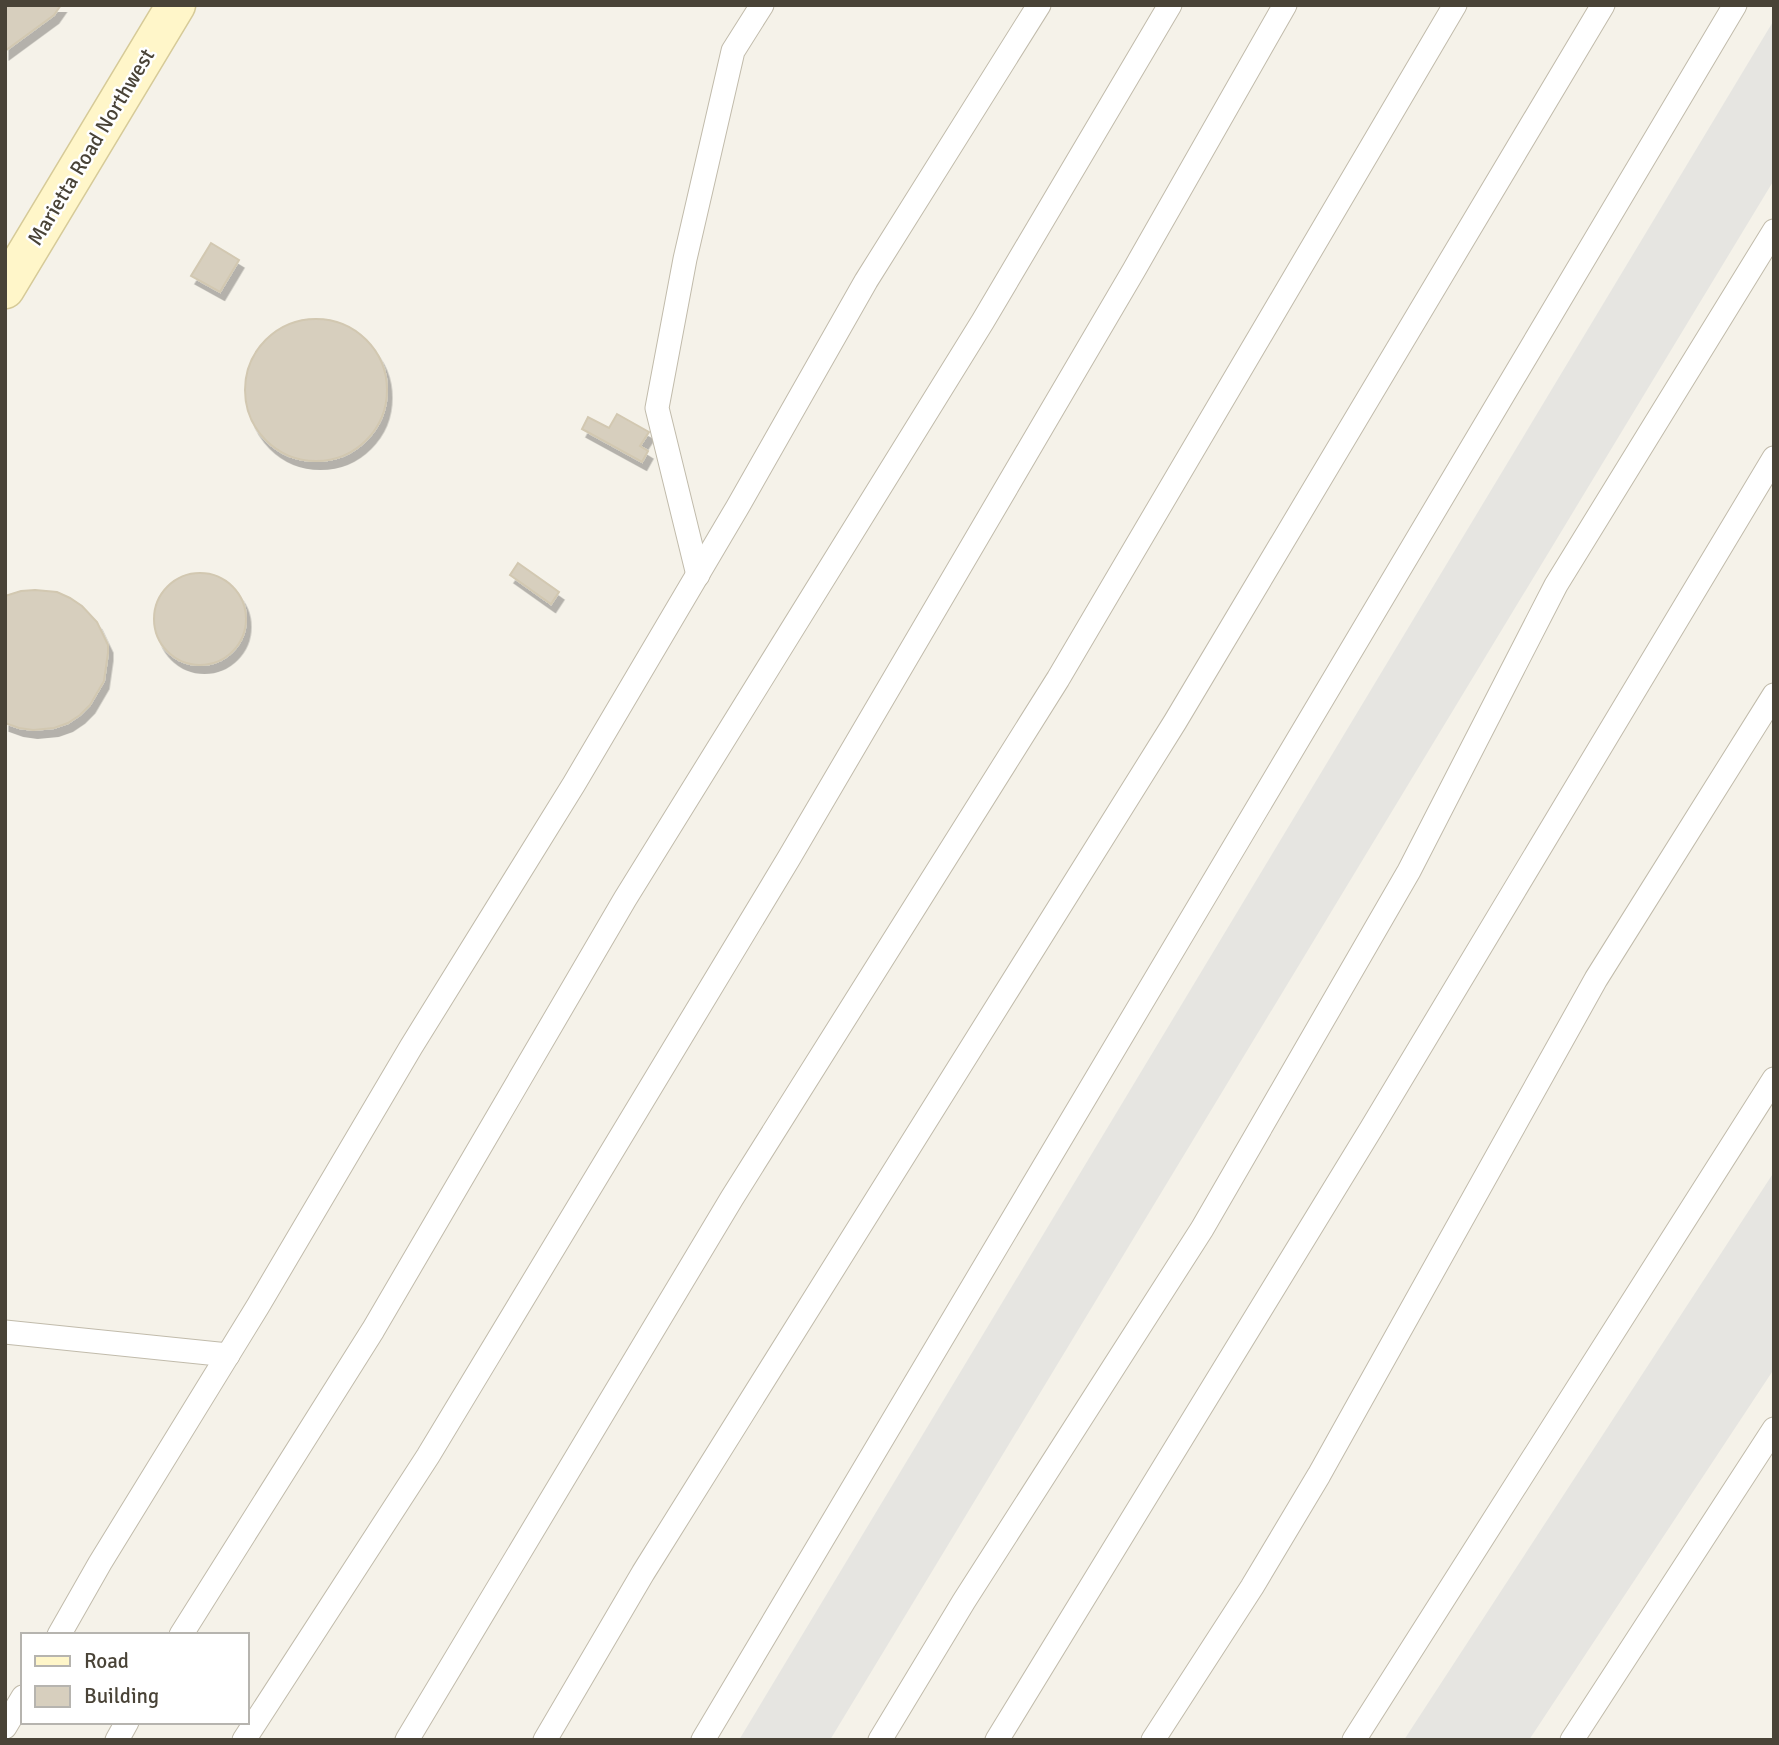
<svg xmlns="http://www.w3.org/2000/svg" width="1779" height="1745" font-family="Signika,sans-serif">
<defs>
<filter id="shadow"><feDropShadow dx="4.5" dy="8" stdDeviation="0" flood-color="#0004"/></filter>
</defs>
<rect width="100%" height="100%" fill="#f5f2e9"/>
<!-- parking -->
<g fill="#e6e5e1">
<path d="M1774,20V180L830,1740H739Z"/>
<path d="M1774,1172V1369L1529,1740H1404Z"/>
</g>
<!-- building -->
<g fill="#d7cfbe" stroke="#d2c8b1" stroke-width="2" filter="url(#shadow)">
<path d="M5,5H61L54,15L5,51Z"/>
<path d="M211,243L239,260L220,292L191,276Z"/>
<circle cx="316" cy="390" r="71"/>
<path d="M617,414L649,432L640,446L648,451L642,462L582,429L588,417L609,428Z"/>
<path d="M518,563L559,592L551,604L510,575Z"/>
<circle cx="200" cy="619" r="46"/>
<path d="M35,590L57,592L70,598L82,606L97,622L108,645V653L104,681L90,705L80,715L68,723L54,728L33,730L19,728L5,723V596L21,591Z"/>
</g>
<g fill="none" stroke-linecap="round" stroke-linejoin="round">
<!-- lane casing -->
<g stroke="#c1bbab" stroke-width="25">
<g id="lane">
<path d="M698,575L657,408L685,259L733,51L762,5"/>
<path d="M5,1332L228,1355"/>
<path d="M59,1635L100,1563L258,1306L411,1047L574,784L737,508L866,281L1039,5"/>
<path d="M181,1635L373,1330L625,899L983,321L1170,5"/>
<path d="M5,1727L23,1697"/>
<path d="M117,1740L127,1722"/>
<path d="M244,1740L428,1456L789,858L1134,270L1285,5"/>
<path d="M407,1740L732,1198L1058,679L1455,5"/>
<path d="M545,1740L643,1573L1175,722L1603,5"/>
<path d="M703,1740L1735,5"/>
<path d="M880,1740L964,1601L1202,1229L1409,871L1556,585L1774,231"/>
<path d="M997,1740L1371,1129L1774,458"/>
<path d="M1153,1740L1252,1587L1319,1475L1596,979L1774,695"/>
<path d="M1354,1740L1774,1079"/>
<path d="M1572,1740L1774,1429"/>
</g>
</g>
<!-- secondary casing -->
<g stroke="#d6ca98" stroke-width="41">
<path id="secondary" d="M5,289L176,5"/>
</g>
<!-- lane -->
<use href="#lane" stroke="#fff" stroke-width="23"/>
<!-- secondary -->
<use href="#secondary" stroke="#fff6c9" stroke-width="38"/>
</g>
<g text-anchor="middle" stroke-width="5" stroke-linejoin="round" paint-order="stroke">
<!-- street labels -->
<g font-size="21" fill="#494337" stroke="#fff">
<text transform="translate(91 147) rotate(-59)" y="7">Marietta Road Northwest</text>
</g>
</g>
<!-- border -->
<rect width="1779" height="1745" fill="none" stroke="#494337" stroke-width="14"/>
<!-- legend -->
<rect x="21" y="1633" width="228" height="91" fill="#ffffff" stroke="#b6b4af" stroke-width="2"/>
<rect x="35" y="1656" width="35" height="10" fill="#fff6c9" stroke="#b6b4af" stroke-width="2"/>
<text x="84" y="1668" font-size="21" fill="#494337">Road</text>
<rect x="35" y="1686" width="35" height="21" fill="#d7cfbe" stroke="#b6b4af" stroke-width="2"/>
<text x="84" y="1703" font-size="21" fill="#494337">Building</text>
</svg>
